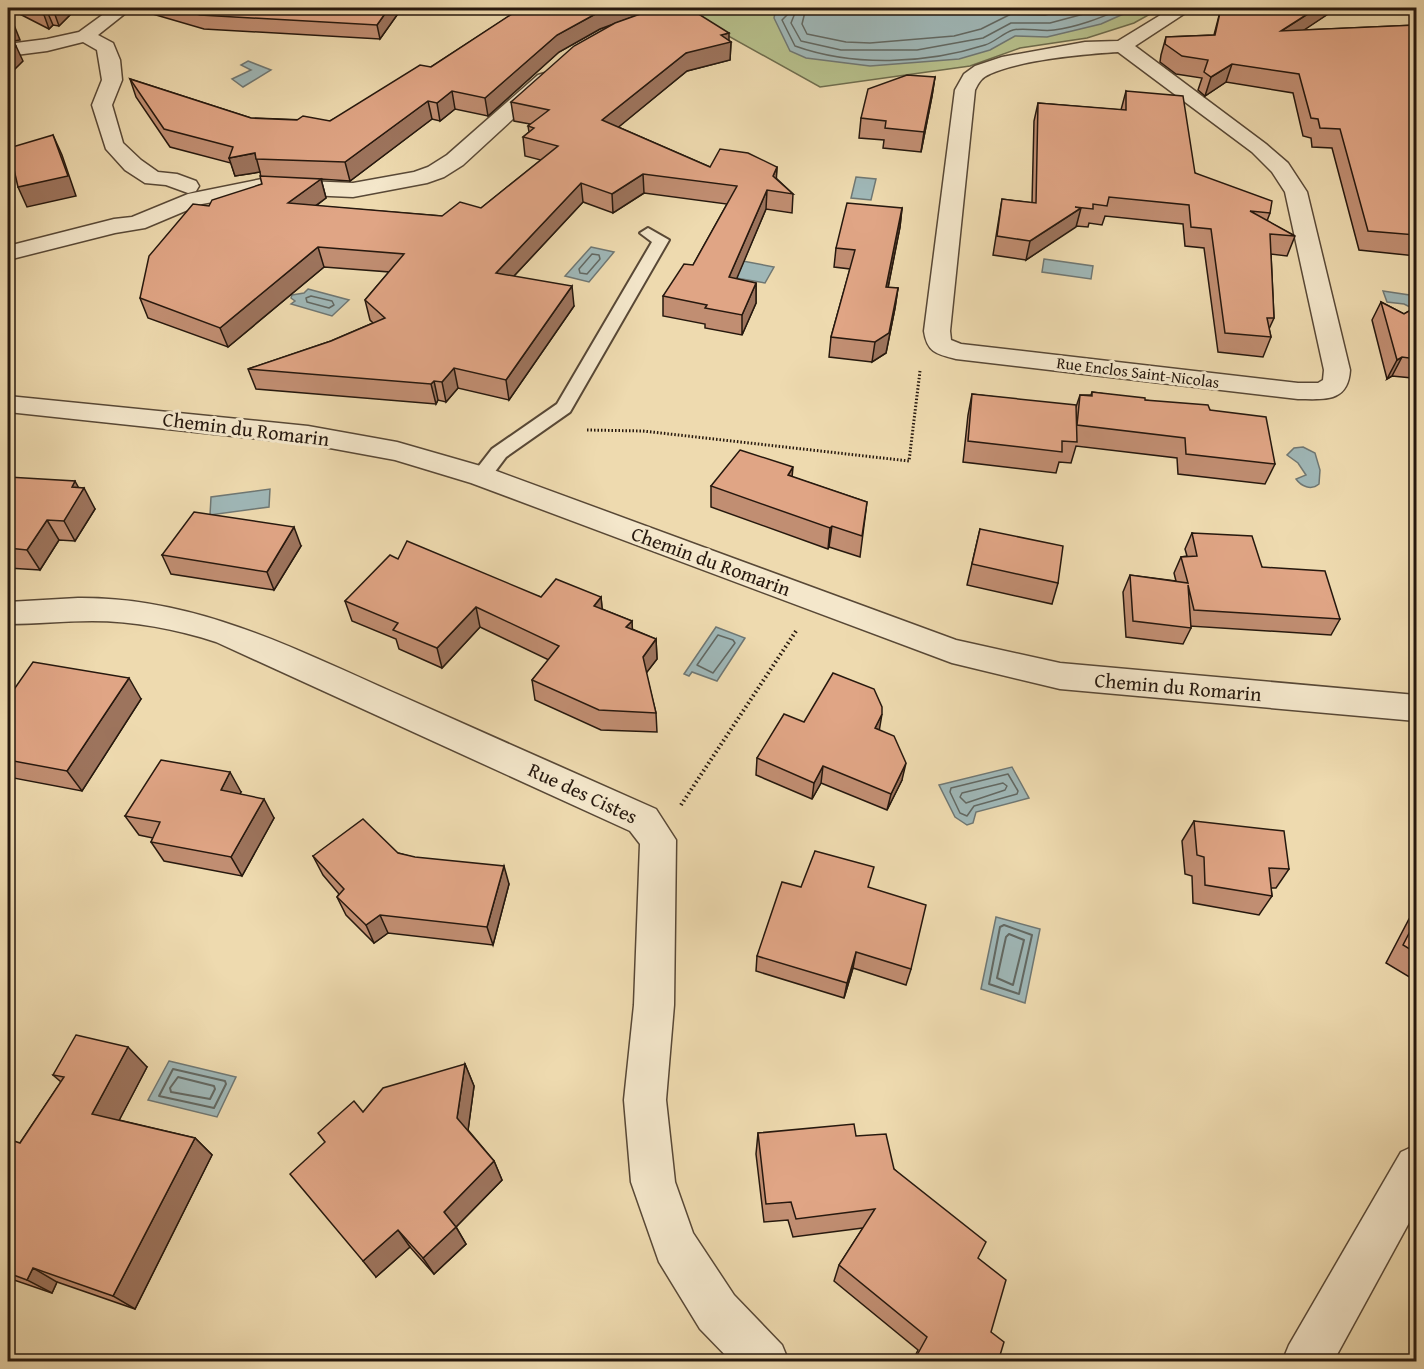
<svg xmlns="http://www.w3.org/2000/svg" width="1424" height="1369" font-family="'Gentium Book Plus',serif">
<rect width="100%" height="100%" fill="#eedaaf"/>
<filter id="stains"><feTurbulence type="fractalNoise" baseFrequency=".00333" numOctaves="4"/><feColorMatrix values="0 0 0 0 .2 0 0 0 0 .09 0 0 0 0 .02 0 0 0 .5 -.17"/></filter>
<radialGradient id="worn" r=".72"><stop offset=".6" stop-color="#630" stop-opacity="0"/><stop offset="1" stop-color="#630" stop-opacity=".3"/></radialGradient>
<!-- green -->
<path fill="#b7c08c" stroke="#6e6c4d" stroke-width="1.5" d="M702,8L724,11L744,8H1161L1134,23L1087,38L1020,48L970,66L820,87L687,13Z"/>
<!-- water -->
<g fill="#9fb7b7" stroke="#6f7773" stroke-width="1.5">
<path d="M795,8H1137L1101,24L1047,37L1015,36L990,50L959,59L870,66L806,58L790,51L774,18L775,13Z"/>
<path d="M248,61L271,70L243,87L232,79L251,70L241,65Z"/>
<path d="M856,177L876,179L871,200L851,198Z"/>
<path d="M591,247L614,252L589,282L565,276Z"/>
<path d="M716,256L774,267L765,283L707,273Z"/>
<path d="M1044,259L1093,266L1091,279L1042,272Z"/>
<path d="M308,289L349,300L332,316L291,304L295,301L291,298L292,295L304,293Z"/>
<path d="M1383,291L1416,296V310L1404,304L1387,302Z"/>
<path d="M1303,447L1315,453L1320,470L1319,484C1311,491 1301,486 1296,479L1306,475L1298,463L1287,455L1294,448Z"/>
<path d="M270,489L269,507L210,515L211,497Z"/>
<path d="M716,627L745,638L717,681L692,672L689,676L684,674Z"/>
<path d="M1012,767L1029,798L976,812L973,823L967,825L955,817L939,785Z"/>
<path d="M996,917L1040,929L1025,1003L981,989Z"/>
<path d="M169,1061L236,1077L217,1117L148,1100Z"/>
</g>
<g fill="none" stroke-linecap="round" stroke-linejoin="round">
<!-- shore-far1 -->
<g stroke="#626862" stroke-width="1.5">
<path d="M790,8L789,13L782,20L795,46C854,67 926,64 985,45C995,42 1003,33 1013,30C1026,27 1041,32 1054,30C1079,27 1102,17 1124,8"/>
<path d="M797,8L791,23L801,41L841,50H917L983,38L1011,23H1050L1106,8"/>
<path d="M806,8L802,24L807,34L846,42L870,43L954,36L981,29L1011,14L1045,15L1075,8"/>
<path d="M592,254L599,255L600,259L587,274L580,273L579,269Z"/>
<path d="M311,296L332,301L334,305L329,308L307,302L306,298Z"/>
<path d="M718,635L733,640L735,643L713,673L697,665Z"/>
<path d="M1008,774L1018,791L1017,794L974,806L967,816L960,813L950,792L951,788Z"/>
<path d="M1003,783L1007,786L1005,790L966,803L960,797L962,793Z"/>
</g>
<!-- shore -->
<g stroke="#626862" stroke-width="2">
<path d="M1004,925L1032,935L1019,994L989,984L1000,927Z"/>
<path d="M1009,934L1024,940L1013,985L997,978L1006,937Z"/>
<path d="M173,1069L225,1081L226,1084L214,1108L159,1096Z"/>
<path d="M178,1077L214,1086L215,1089L210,1099L171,1092L170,1088Z"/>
</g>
<!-- service casing -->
<g stroke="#584836" stroke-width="4">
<g id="service">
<path d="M634,8H649L663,15L657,19Z"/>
<path d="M648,228L669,240L570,412L506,457L488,481L481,482L474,481L471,476L492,449L557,404L652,242L640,233Z"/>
</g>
</g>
<!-- minor casing -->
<g stroke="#584836" stroke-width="3">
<g id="minor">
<path d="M112,8H132L98,35L113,43L120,60L122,80L112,105L123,143L141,160L158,172L177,174L196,181L199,186L196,191L188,193L166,185L145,183L125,170L106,149L92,105L102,80L97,50L83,42L47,51L8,56V44L47,39L79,32Z"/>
<path d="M1172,8H1193L1135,46L1266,144L1288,163L1307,192L1350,370C1348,403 1324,399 1298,399L956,359C936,354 927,352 924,331L955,90L964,74L975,66L1002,57L1085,42L1118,41ZM1118,52L1252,152L1272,172L1285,192L1324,370L1323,380L1318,383H1298L961,344L951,340L950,331L975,90C979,82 982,77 990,74C1020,60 1084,54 1118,52Z"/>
<path d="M545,73L552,75L555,79L552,83L463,165L444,177L427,183L353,197L262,193L202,204L145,228L115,233L8,260V246L114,219L132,217L188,194L262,179L353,183L414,172L428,167L447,155L538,75Z"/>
<path d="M78,598C196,597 292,648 397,694C484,733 570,771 656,809L676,840L674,1005L666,1100L675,1182L693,1233L734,1295L782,1345L789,1362H732L700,1329L659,1262L631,1182L624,1100L634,1005L640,844L630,831L216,642C176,629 134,621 92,621C64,621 36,624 8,624V602Z"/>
<path d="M1416,1145V1210L1333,1362H1282L1289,1345L1401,1152Z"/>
</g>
</g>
<!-- tertiary casing -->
<g stroke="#584836" stroke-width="3">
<path id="tertiary" d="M8,396L308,426L397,442L491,469L956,640L1060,663L1416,695V721L1060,689L952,663L471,483L395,460L308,444L8,412Z"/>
</g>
<!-- path-far1 -->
<path stroke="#26180e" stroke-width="3" stroke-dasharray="1.5 2" stroke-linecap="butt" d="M587,430L643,431L909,461L920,371"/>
<!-- path -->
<path stroke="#26180e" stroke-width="4" stroke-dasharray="1.5 3" stroke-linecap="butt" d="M681,805L796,631"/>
<!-- service -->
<use href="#service" fill="#f4e7cb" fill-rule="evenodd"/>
<!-- minor -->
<use href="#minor" fill="#f4e7cb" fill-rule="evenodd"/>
<!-- tertiary -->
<use href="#tertiary" fill="#f4e7cb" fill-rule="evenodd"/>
</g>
<!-- wall -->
<g fill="#c18e72" stroke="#26180e" stroke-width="1.5" fill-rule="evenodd">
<path d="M8,8H77L59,26L53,25L49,29Z"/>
<path d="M132,8H402L380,39L204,29Z"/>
<path d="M494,8H641V14L655,8H653H689L731,42L730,60L687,71L618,127L710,167H777L776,178L793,194L792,213L766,209L736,279L756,283V303L742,335L705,328V324L663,316V296L693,265L727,204L644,193L613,213L583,202L514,276L574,306L509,400L458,388L446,402L438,400L436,404L256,389L248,369L331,341L373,323L370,320L365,300L389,272L324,267L228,347L148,318L140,298L209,206L262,184L260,172L235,176L231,163L170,147L136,97L130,79L251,118L330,121L431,67L511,15ZM613,24L511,102L514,121L530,124L528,126L529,132L523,137L525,156L541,160L481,208L442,216L316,206L326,198L321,179L350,181L432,119L440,121L455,109L488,116L559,52L600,29Z"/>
<path d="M1221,8H1337L1303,30L1416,25V256L1359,250L1332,148L1312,147L1311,138L1303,136L1293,93L1226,82L1205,96L1198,90L1202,78L1176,74L1160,62L1161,55L1166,37L1214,35Z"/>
<path d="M935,77L932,96L921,152L883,148L884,140L859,138L861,118Z"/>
<path d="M1126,91L1195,173L1270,213L1267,221L1295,236L1287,256L1271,254L1274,318L1269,329L1271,337L1263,357L1218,352L1204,248L1185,246L1183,224L1105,216L1102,225L1089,223L1088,227L1076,226L1026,260L993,255L1002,199L1032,203L1034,121L1038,103L1121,110Z"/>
<path d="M902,208L900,227L888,288H898L895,308L886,353L872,362L829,357L831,337L850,269L834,267L836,248Z"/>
<path d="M1381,302L1404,314L1416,307V397L1412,378L1392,376L1387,379L1372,320Z"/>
<path d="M1092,392L1210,410L1275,464L1265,484L1178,474L1177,458L1076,446L1071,463L1059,462L1056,473L963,462L968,415L972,394L1076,407L1080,395H1091Z"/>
<path d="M8,477L79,488L95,509L75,541L59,540L40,570L8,568Z"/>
<path d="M792,477L867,502L860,557L829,547L828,549L711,507V486Z"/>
<path d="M980,529L1058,583L1052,604L967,585Z"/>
<path d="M1192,533L1262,567L1340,619L1331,635L1190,626L1191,628L1183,644L1126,637L1123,592L1130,575L1176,581L1174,573L1181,557L1187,556L1185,549Z"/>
<path d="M301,546L274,590L171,574L162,555Z"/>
<path d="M398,559L541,597H601L602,609L632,621V629L656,639L657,659L646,673L656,713L657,732L601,730L535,700L532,680L549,660L480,627L442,668L399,649L396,639L352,621L345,601Z"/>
<path d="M8,698L141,699L82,791L8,777Z"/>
<path d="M804,722L879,730L902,780L887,810L821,783L812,799L756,775L757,758Z"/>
<path d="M241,792L240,794L274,818L242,876L164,861L151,842L153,838L139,835L125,816Z"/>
<path d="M1194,821L1289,869L1276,888H1271L1272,896L1259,915L1193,903L1192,876L1185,874L1182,841Z"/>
<path d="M398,853L509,884L493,945L388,933L374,943L346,915L337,897L339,894L323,875L313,856Z"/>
<path d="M801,887L869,888L911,969L906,985L853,968L844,998L756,971L757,956Z"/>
<path d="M1416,911V981L1386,963L1409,919Z"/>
<path d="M465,1064L474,1086L468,1130L494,1161L502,1180L456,1227L466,1244L434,1274L410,1247L376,1277L363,1112Z"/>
<path d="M147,1067L119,1120L195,1138L212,1155L135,1309L57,1282L52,1293L8,1278V1145L20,1143L61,1082L53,1075Z"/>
<path d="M758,1133L856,1136L894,1169L978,1258L991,1332L998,1362H912L918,1350L834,1281L839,1265L863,1228L793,1237L788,1220L764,1222L756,1154Z"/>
</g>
<!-- shaded-wall -->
<g fill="#9d745d" stroke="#26180e" stroke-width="1.5">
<path d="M58,8H77L59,26L54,12Z"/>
<path d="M389,8H402L380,39L377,25Z"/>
<path d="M611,8H641V14L600,29L559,52L488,116L485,98L557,35L599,12Z"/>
<path d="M1317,8H1337L1274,50L1281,31Z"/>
<path d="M47,11L53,25L49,29L44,15Z"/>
<path d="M14,25L20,40L8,42V26Z"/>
<path d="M729,33V42H731L730,60L687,71L604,139L602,120L686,53L721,35Z"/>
<path d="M16,46L23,61L8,76V54Z"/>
<path d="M1232,64L1226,82L1205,96L1211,77Z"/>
<path d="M935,77L932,96L921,152L924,132Z"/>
<path d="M452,91L455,109L440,121L437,103Z"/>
<path d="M428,101L432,119L350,181L345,162Z"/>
<path d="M53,135L62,155L76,196L27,207L18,187Z"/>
<path d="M255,153L260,172L235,176L229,158Z"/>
<path d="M777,167L776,186L773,176Z"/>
<path d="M643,174L644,193L613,213L612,194Z"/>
<path d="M321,179L326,198L293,222L288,203Z"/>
<path d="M581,183L583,202L499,292L496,273Z"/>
<path d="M767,190L766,209L729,297V277Z"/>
<path d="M902,208L900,227L884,307L886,287Z"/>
<path d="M1081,208L1076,227L1026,260L1030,241Z"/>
<path d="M318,247L324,267L228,347L220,328Z"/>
<path d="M756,283V303L742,335V315Z"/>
<path d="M572,286L574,306L509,400L506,380Z"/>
<path d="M898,288L895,308L886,353L872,362L875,342Z"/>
<path d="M1402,357L1392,376L1387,379L1397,360Z"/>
<path d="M454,368L458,388L446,402L442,382Z"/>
<path d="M434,381L438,400L436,404L431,384Z"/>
<path d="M793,467L791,488L788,475Z"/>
<path d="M75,481L81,492L84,488L95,509L75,541L64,521L72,487Z"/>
<path d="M47,520L59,540L40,570L27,550Z"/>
<path d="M832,526L829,547L828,549L830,528Z"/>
<path d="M294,527L301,546L274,590L267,572Z"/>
<path d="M601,597L603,617L594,606Z"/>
<path d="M476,607L480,627L442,668L437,648Z"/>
<path d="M632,621L633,641L626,627Z"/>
<path d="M656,639L657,659L644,676L643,657Z"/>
<path d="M129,678L141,699L82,791L67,771Z"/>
<path d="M882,714L879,732L875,728Z"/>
<path d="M906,763L902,780L887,810L891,794Z"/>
<path d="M823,766L821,783L812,799L814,783Z"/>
<path d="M230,772L241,792L232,810L221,790Z"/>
<path d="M264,799L274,818L242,876L231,857Z"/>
<path d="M504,866L509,884L493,945L487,927Z"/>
<path d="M380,915L388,933L374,943L366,925Z"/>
<path d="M856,952L853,968L844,998L847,983Z"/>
<path d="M128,1047L147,1067L113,1132L92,1114Z"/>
<path d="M465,1064L474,1086L467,1138L457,1118Z"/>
<path d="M195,1138L212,1155L135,1309L113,1296Z"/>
<path d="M494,1161L502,1180L454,1229L444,1212Z"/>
<path d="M456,1227L466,1244L434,1274L423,1258Z"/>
<path d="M398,1230L410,1247L376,1277L363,1261Z"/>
<path d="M33,1268L57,1282L52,1293L27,1280Z"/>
</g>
<!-- building -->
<g fill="#e0a585" stroke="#26180e" stroke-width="1.5">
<path d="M29,8H58L54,12L47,11L44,15Z"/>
<path d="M174,8H389L377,25L200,15Z"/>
<path d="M521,8H611L599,12L557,35L485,98L452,91L437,103L428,101L345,162L256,159L255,153L229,158L233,147L164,129L130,79L251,118L297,120L303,116L330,121L420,65L431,67Z"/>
<path d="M657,8H689L729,33L721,35L731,42L686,53L602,120L710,167L720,149L748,153L777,167L773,176L793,194L767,190L729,277L756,283L742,315L705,308L707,305L663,296L684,264L693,265L737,186L643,174L612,194L581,183L496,273L572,286L506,380L454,368L442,382L434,381L431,384L248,369L331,341L385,318L365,300L404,254L318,247L220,328L140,298L149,256L193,204L209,206L212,200L262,184L260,176L321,179L288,203L442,216L460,202L481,208L558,146L523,137L534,128L528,126L549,110L511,102L574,46L615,23Z"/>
<path d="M1221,8H1317L1281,31L1416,25V235L1368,231L1340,129L1320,128L1318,119L1311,118L1299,74L1232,64L1211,77L1204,72L1208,60L1182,56L1165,44L1166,37L1215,35Z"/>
<path d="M8,10L14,25L8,26Z"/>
<path d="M8,42H14L16,46L8,54Z"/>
<path d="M907,75L935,77L924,132L885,128L886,121L861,118L868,89Z"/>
<path d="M1126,91L1183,96L1195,173L1272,201L1270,213L1250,211L1295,236L1270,234L1274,318H1267L1271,337L1225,333L1211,229L1191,227L1189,205L1109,197L1107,206L1093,204V209L1075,207L1081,208L1030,241L997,236L1002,199L1036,203L1038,103L1126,110Z"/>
<path d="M53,135L68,176L18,187L9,148Z"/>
<path d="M847,203L902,208L886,287L898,288L889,333L875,342L831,337L855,250L836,248Z"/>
<path d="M1381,302L1404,314L1416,307V359L1402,357L1397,360Z"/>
<path d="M1092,392L1145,398V400L1208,405L1210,410L1266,417L1275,464L1186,454L1185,438L1077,425L1080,395L1092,396Z"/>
<path d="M972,394L1076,405L1077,442L1062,441V452L968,441Z"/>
<path d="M740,450L793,467L788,475L867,502L862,536L832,526L830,528L711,486Z"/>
<path d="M8,477L75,481L72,487L84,488L64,521L47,520L27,550L8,548Z"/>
<path d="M194,512L294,527L267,572L162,555Z"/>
<path d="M980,529L1063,546L1058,583L972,564Z"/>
<path d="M1192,533L1252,536L1262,567L1325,571L1340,619L1194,610L1188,585L1191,628L1133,621L1130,575L1188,583L1181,557L1197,556Z"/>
<path d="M407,541L541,597L556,579L601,597L594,606L632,621L626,627L656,639L643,657L656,713L599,710L532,680L559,646L476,607L437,648L393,630L398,623L345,601L390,555L398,559Z"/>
<path d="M33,662L129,678L67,771L8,760V698Z"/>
<path d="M833,673L874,689L882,707V714L875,728L894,736L906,763L891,794L823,766L814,783L757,758L784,714L804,722Z"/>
<path d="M161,760L230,772L221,790L264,799L231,857L151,842L160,822L125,816Z"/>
<path d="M363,819L398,853L415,857L504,866L487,927L380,915L366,925L337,897L344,889L313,856Z"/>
<path d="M1194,821L1284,831L1289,869L1269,868L1272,896L1205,885L1204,857L1197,855Z"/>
<path d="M815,851L874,867L868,887L926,905L911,969L856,952L847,983L757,956L782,882L801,887Z"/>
<path d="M1416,920V953L1403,945Z"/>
<path d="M76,1035L128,1047L92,1114L195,1138L113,1296L33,1268L27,1280L8,1273V1145L11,1140L20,1143L64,1077L53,1075Z"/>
<path d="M465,1064L457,1118L494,1161L444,1212L456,1227L423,1258L398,1230L363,1261L290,1174L325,1142L318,1133L354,1101L363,1112L383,1088Z"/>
<path d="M854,1124L856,1136L886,1134L894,1169L986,1242L978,1258L1006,1280L991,1332L1004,1342L998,1362H921L916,1357L927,1337L839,1265L875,1209L796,1219L791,1202L766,1204L758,1133Z"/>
</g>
<g text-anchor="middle" stroke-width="6" stroke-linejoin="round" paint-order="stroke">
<!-- far-street labels -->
<g font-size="16" fill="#26180e" stroke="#f4e7cb">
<text transform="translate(1138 372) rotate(7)" y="6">Rue Enclos Saint-Nicolas</text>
</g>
<!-- street labels -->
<g font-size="20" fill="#26180e" stroke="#f4e7cb">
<text transform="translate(246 429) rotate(7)" y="7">Chemin du Romarin</text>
<text transform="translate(711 561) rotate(20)" y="7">Chemin du Romarin</text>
<text transform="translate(1178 687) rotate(5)" y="7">Chemin du Romarin</text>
<text transform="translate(583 793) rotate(25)" y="7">Rue des Cistes</text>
</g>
</g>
<!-- margin -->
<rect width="1424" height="1369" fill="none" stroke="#eedaaf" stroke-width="30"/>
<rect x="9" y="9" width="1406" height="1351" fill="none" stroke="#26180e" stroke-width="3"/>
<rect x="15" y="15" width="1394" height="1339" fill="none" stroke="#26180e" stroke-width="1.5"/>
<rect width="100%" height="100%" filter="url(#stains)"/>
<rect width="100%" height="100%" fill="url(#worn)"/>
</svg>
